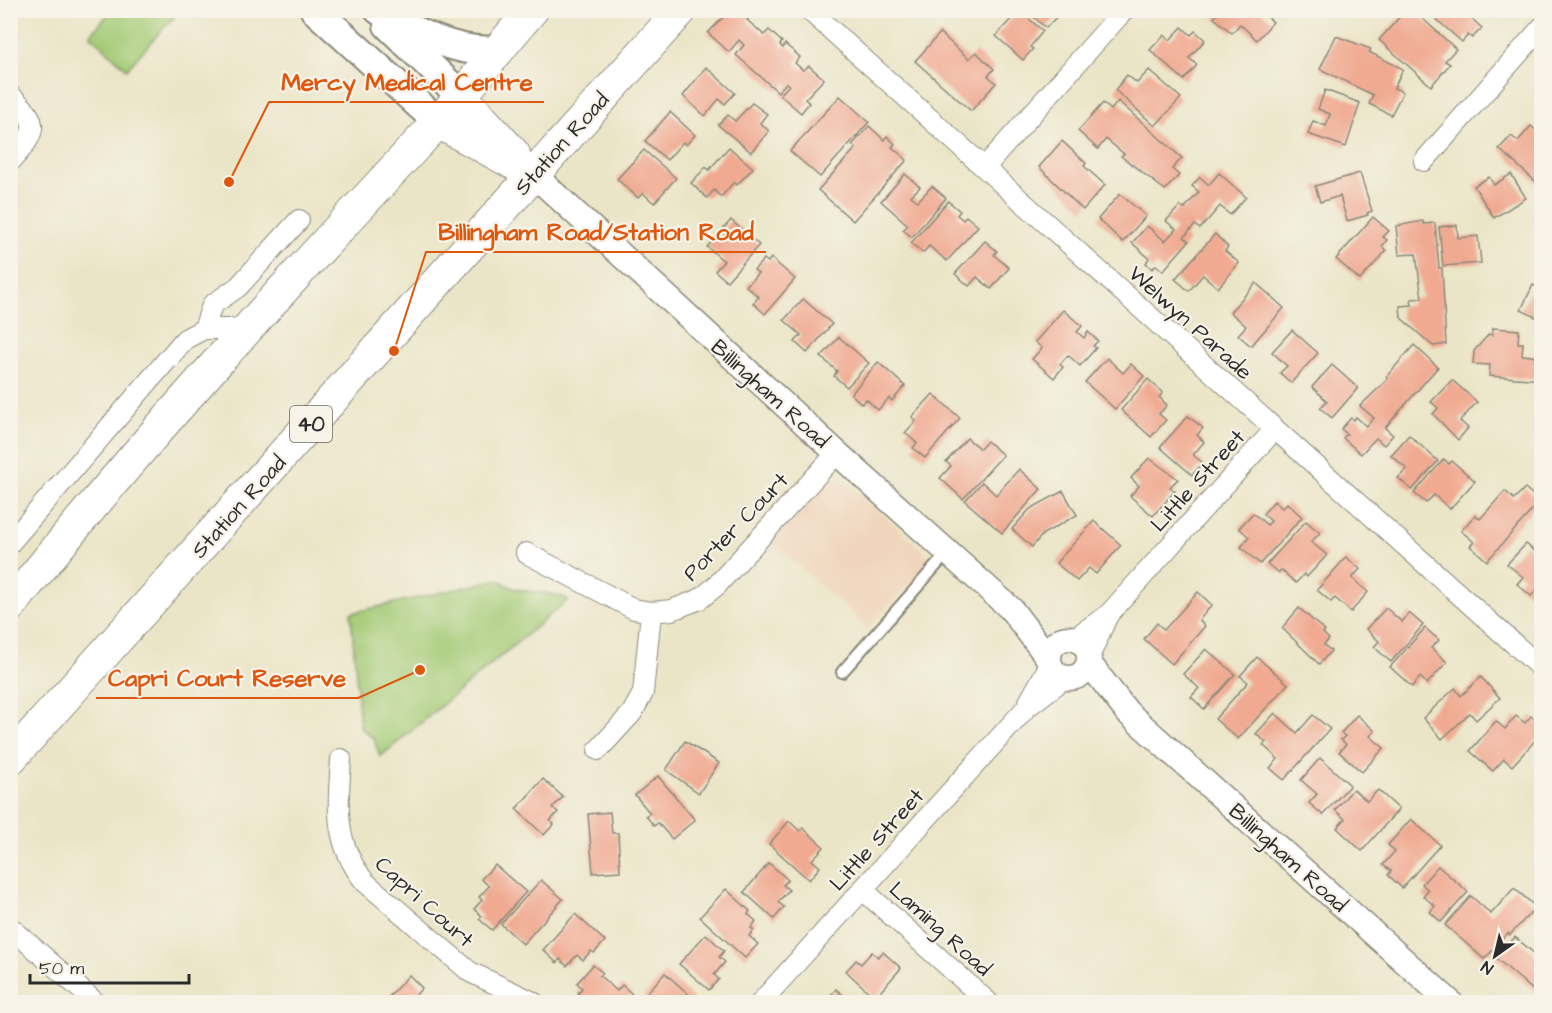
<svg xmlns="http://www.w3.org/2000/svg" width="1552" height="1013" font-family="'Architects Daughter',sans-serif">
<rect width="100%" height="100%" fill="#f7f3e8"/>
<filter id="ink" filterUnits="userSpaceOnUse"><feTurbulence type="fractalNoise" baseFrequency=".0167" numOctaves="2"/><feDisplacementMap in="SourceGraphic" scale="12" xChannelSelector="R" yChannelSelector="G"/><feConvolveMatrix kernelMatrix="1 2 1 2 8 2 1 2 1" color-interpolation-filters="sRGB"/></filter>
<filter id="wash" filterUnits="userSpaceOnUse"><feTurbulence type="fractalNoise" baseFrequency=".008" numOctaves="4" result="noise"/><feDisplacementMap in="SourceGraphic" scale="24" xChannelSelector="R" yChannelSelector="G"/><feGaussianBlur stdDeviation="1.35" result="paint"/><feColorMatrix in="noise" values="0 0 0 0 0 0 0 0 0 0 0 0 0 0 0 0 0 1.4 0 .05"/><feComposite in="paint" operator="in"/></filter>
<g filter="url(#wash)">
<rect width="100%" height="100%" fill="#ebe5c8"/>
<!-- built -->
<path fill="#f0d5bc" d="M838,479L851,486L932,559L868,628L772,542L827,483Z"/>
<!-- green -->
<g fill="#a3ca75" stroke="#677a50" stroke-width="1.5">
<path d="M112,10H179V11L127,69L90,35Z"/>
<path d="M499,579C519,598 545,587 568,600L380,757L374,739L360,727L351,613Z"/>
</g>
<g id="blocks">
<!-- building -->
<g fill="#f0aa92">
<path d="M730,10H747L752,15L747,20L764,35L769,30L782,42L780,45L783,48L785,44L800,57L795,63L803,70L809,66L824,79L805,99L809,103L801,113L780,95L789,85L786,83L778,92L736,55L744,45L739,40L729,52L708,33Z"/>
<path d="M1019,10L1043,31L1030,47L1033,49L1023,60L996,36Z"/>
<path d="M1026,10H1054L1059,14L1046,28Z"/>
<path d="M1220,10H1260L1273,22L1257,40L1240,24L1232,33L1214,18Z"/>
<path d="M1406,10H1413L1456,49L1445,61L1450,64L1431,86L1379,40Z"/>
<path d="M1434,10H1479L1471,18L1482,28L1472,38L1468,35L1462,42L1436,19L1439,15Z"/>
<path d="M1182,27L1191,35L1195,31L1205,40L1189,58L1197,65L1184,80L1150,50L1164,35L1170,40Z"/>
<path d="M940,33L969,59L976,52L994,69L988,76L996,83L971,111L915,61Z"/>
<path d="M1336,36L1371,49L1369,52L1403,69L1394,88L1403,92L1391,115L1369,104L1373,95L1320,69Z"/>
<path d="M706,67L735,93L725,104L719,99L705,116L683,96Z"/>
<path d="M1149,70L1181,98L1155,126L1115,90L1127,75L1137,83Z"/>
<path d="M1325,90L1360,103L1346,147L1308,134L1313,121L1326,126L1330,114L1318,109Z"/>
<path d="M840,96L869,122L820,177L790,151Z"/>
<path d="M1118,101L1182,158L1172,169L1179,175L1165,190L1121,156L1124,154L1106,139L1098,149L1078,131L1103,103L1111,110Z"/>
<path d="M752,103L767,114L760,123L769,131L751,152L718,125L728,115L735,121Z"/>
<path d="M670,112L695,135L686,145L683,142L667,160L645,141Z"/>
<path d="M869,126L884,140L887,136L895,144L892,147L907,160L853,221L818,190L856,148L852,145Z"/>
<path d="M1531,126L1542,136V157L1539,160L1542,163V187L1499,149L1511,136L1518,141Z"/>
<path d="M1062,141L1086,163L1084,166L1105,185L1083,210L1039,167Z"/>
<path d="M729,147L753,168L737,185L734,182L721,197L714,190L707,198L691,183L706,167L709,170Z"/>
<path d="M644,150L676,178L654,203L643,193L638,198L617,179Z"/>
<path d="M1219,173L1246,197L1230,215L1220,206L1200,229L1195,225L1184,237L1189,241L1163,271L1156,265L1152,269L1146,263L1149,258L1132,243L1147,226L1165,241L1176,229L1166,221L1180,206L1184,209L1199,192L1192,186L1200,177L1209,185Z"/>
<path d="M1360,173L1372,211L1367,213L1368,215L1347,221L1340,196L1320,202L1315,186Z"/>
<path d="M905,174L920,187L911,196L918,201L932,186L946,198L912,237L903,230L908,225L881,201Z"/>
<path d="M1511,174L1526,198L1494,218L1474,186L1489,177L1494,185Z"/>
<path d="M1120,194L1146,216L1123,242L1098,219Z"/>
<path d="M948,201L960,211L957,215L963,220L966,216L978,226L947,261L929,246L923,253L911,243Z"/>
<path d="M1373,217L1389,231L1383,237L1387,240L1382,246L1386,251L1360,280L1336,259Z"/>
<path d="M731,220L759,245L727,281L715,271L724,261L707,247Z"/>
<path d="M1423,221L1424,224L1435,223L1439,268H1442L1446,344L1433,346L1401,318L1400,306L1412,305L1411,299L1422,298L1416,254L1399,255L1396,226Z"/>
<path d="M1457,225L1458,238L1478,236L1481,263L1443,266L1439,227Z"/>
<path d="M1215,234L1228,247L1225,251L1239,263L1218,288L1203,275L1189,291L1175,279Z"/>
<path d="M985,241L997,251L994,255L1009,268L991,289L977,277L969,286L955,274Z"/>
<path d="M771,258L795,279L765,314L753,303L759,297L746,286L758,273L754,270L764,259L768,262Z"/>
<path d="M1256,283L1284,308L1251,346L1238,335L1246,326L1230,312Z"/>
<path d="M1533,285L1542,289V320L1521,310Z"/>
<path d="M803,299L832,324L807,353L795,342L801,335L784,320Z"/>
<path d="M1063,310L1082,326L1077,332L1084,338L1088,332L1098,341L1093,346L1096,348L1080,366L1068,355L1060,364L1063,367L1054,378L1032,359L1042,348L1035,342Z"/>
<path d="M1493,328L1519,330L1518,343H1523L1522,355L1542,357V380L1489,376L1490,365L1473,364L1474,351L1489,334L1492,335Z"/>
<path d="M1292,330L1318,353L1291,383L1280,373L1287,366L1272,352Z"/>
<path d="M839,337L869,363L847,387L834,376L837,371L821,357Z"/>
<path d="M1414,345L1438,367L1385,428L1393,435L1384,445L1376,438L1361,454L1343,438L1347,434L1341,429L1351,418L1354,420L1356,417L1366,426L1374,418L1360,406L1388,379L1386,377Z"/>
<path d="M1107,358L1123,373L1131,364L1144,376L1115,409L1085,382Z"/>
<path d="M878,362L905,386L892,401L889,398L878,410L866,399L862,404L851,394Z"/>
<path d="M1332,365L1358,388L1332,418L1320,408L1327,401L1312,387Z"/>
<path d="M1148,379L1163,393L1159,397L1167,405L1159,414L1166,420L1151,437L1121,410Z"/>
<path d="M1452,380L1477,402L1460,421L1468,428L1458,440L1433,414L1438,408L1431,402Z"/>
<path d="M933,394L960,418L925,458L913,448L917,443L905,433L916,421L912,417Z"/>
<path d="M1188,416L1203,428L1197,435L1204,442L1193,455L1203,463L1192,475L1160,447Z"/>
<path d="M1409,435L1438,461L1412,490L1398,478L1407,469L1391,455Z"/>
<path d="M967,438L980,449L987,441L1003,455L963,499L940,478L951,466L946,462Z"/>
<path d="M1149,458L1178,479L1170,487L1175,491L1153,516L1130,496L1139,486L1131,478Z"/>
<path d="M1444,459L1449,464L1452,461L1475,481L1450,509L1434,495L1426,503L1414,493Z"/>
<path d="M1019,469L1041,489L1002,533L965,501L982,482L996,495Z"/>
<path d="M1525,488L1540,501L1487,561L1470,546L1474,542L1461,531L1475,515L1480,519L1505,491L1514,499Z"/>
<path d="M1063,491L1077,515L1043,534L1032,547L1012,529L1030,509Z"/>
<path d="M1274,501L1282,508L1287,503L1302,517L1260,564L1241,547L1249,537L1239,528L1253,513L1267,525L1271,521L1263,514Z"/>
<path d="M1094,521L1121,545L1096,574L1089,568L1077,581L1056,563Z"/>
<path d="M1306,521L1320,533L1311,542L1327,555L1307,577L1304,574L1296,583L1281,570L1279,573L1267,564Z"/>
<path d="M1526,544L1542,557V584L1531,596L1517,584L1523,577L1507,564Z"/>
<path d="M1346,557L1360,569L1352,578L1368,592L1351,612L1335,598L1331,602L1317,590Z"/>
<path d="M1198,592L1212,605L1199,620L1205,626L1172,664L1144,639L1157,623L1164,630Z"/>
<path d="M1299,608L1325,631L1323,633L1329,639L1324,645L1331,651L1319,664L1282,628Z"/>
<path d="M1386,608L1402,622L1409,613L1423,625L1391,662L1374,647L1379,641L1366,629Z"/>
<path d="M1425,628L1439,640L1431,648L1447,662L1427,684L1420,677L1412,687L1390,667Z"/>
<path d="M1206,649L1235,674L1204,709L1191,697L1199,688L1183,674Z"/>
<path d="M1257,657L1288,684L1238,739L1215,719L1248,682L1240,676Z"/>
<path d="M1481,677L1500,698L1476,720L1470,713L1442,739L1423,718L1455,688L1461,696Z"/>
<path d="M1275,713L1297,733L1313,715L1330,729L1284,780L1270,768L1278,759L1263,745L1266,742L1256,734Z"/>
<path d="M1357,715L1375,731L1370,736L1384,748L1362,772L1339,752L1346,744L1341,740L1345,736L1341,733Z"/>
<path d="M1516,716L1525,723L1531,716L1542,726V733L1512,766L1504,759L1493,771L1470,751L1496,721L1505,729Z"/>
<path d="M685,741L719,763L699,793L666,770Z"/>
<path d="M1320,758L1350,785L1323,815L1309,803L1317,794L1301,780Z"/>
<path d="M658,776L695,820L672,839L658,823L654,826L646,816L650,813L635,795Z"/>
<path d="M543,779L563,797L552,808L558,812L550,821L554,824L544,835L516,809Z"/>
<path d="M1353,789L1367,801L1378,790L1399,809L1362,851L1337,828L1345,819L1335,810Z"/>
<path d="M610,812L612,833H618L620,871L593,873L588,814Z"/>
<path d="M1411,819L1440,845L1402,888L1388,875L1391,871L1383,865L1395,851L1388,845Z"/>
<path d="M789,821L800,831L803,828L824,847L812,860L820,867L809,880L769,844Z"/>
<path d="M769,863L788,880L783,885L789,890L778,902L784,907L774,919L744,892Z"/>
<path d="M495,865L526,892L492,930L479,919L482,916L474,909L482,900L479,897L489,886L481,879Z"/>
<path d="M1438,866L1468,892L1441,922L1430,912L1435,906L1423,896L1428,890L1422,884Z"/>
<path d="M541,880L563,899L523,944L501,924Z"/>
<path d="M1514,888L1536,907L1510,935L1508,933L1501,940L1504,942L1495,952L1493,950L1484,959L1445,925L1471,896L1491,914Z"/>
<path d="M726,889L750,911L748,914L756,921L751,928L754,930L749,936L758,944L745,958L700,917Z"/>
<path d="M575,914L605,941L594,953L591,951L583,960L577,955L567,966L560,959L557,963L543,950Z"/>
<path d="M706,934L724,951L719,957L725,962L714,975L719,979L709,990L679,964Z"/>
<path d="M1515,937L1542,960V983L1534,991L1496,958Z"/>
<path d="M872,952L878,957L883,952L901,968L875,998L846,971L856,960L861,964Z"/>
<path d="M593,965L603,973L600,976L617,991L622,985L632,994L624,1002H584L586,1000L578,993L582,988L577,983Z"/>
<path d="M665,973L694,999L691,1002H651L644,996Z"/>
<path d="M409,975L422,988L414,997L420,1002H384Z"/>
<path d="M836,989L851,1002H817L821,997L826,1001Z"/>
</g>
</g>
</g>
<g filter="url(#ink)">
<use href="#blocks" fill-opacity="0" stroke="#8b887a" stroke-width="1.5"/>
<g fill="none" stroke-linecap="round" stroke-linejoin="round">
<!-- service casing -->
<g stroke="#8b887a" stroke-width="14">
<path id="service" d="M842,672L949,551"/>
</g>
<!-- minor casing -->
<g stroke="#8b887a" stroke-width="22">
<g id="minor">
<path d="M809,10L1542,669"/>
<path d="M10,95C42,123 37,132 10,162"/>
<path d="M1424,161L1542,27"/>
<path d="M985,167L1124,10"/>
<path d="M204,329L212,305L238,287L299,220"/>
<path d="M10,543L185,339L204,329H248"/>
<path d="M526,553L634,609L651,612L672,610L700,599L716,586L837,453"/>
<path d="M1074,638L1108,615L1274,430"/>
<path d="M1090,655L1108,615"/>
<path d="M1029,702L1050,664"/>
<path d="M598,750L632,713L643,693L651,612"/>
<path d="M341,759C338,807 333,842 365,882L470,972L533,1002"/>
<path d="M863,890L988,1002"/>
<path d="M10,927L95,1002"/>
<path d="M761,1002L1027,707L1065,678"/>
</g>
</g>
<!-- tertiary casing -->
<g stroke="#8b887a" stroke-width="27">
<g id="tertiary">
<path d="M533,174L837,453L1011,609L1049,659"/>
<circle cx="1069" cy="658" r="20"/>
<path d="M1089,663L1127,712L1450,1002"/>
</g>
</g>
<!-- secondary casing -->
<g stroke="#8b887a" stroke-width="32">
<g id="secondary">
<path d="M315,10L438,122"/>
<path d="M379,10C414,32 455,54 497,50"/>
<path d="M388,25L460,95"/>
</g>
</g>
<!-- primary casing -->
<g stroke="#8b887a" stroke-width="34">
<g id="primary">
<path d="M460,95L514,154"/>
<path d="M438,122L533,174"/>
<path d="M10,606C145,438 291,279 438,122C471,87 499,47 532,10"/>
<path d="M10,759L681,10"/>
</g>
</g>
<!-- service -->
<use href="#service" stroke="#fff" stroke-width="10"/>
<!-- minor -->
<use href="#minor" stroke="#fff" stroke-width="20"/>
<!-- tertiary -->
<use href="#tertiary" stroke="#fff" stroke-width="24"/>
<!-- secondary -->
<use href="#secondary" stroke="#fff" stroke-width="28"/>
<!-- primary -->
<use href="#primary" stroke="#fff" stroke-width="32"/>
</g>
</g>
<g text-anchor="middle" stroke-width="4.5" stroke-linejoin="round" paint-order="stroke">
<!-- shield labels -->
<rect fill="#f7f3e8" stroke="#686764" stroke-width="1.5" x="290" y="406" width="42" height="36" rx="4.5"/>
<g font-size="21" font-weight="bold" fill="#2b2b2b">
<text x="311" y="431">40</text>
</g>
<!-- street labels -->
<g font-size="22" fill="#2b2b2b" stroke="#f7f3e8">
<text transform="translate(561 143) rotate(-48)" y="8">Station Road</text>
<text transform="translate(1191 322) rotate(42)" y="8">Welwyn Parade</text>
<text transform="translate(771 393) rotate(42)" y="8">Billingham Road</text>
<text transform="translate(1197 480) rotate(-48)" y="8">Little Street</text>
<text transform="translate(238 506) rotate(-48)" y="8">Station Road</text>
<text transform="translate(735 526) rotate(-46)" y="8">Porter Court</text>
<text transform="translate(876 839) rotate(-48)" y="8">Little Street</text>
<text transform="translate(1289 857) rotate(42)" y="8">Billingham Road</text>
<text transform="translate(425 901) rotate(42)" y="8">Capri Court</text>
<text transform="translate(941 928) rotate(42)" y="8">Laming Road</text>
</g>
</g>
<!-- callouts -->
<path fill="none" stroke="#df570e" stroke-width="2" d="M229 182L269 102H544M394 351L426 252H766M420 670L358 698H96"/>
<g fill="#df570e" stroke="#f7f3e8" stroke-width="2">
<circle cx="229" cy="182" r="6"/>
<circle cx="394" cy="351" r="6"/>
<circle cx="420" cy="670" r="6"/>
</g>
<g font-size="24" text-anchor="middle" font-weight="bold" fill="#df570e" stroke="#f7f3e8" stroke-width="4.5" stroke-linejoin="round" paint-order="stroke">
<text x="407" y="90">Mercy Medical Centre</text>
<text x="596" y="240">Billingham Road/Station Road</text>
<text x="227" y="686">Capri Court Reserve</text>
</g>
<!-- margin -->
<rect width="1552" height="1013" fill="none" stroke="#f7f3e8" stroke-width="36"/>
<!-- north arrow -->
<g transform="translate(1495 956) rotate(214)" stroke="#f7f3e8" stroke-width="4.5" paint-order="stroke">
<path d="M0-4.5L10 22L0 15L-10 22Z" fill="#2b2b2b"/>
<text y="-9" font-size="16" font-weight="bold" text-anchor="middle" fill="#2b2b2b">N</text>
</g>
<!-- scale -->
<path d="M30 974v9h159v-9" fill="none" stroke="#2b2b2b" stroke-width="3"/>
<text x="39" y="974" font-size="18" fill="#2b2b2b" stroke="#f7f3e8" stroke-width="4.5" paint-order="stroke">50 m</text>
</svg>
